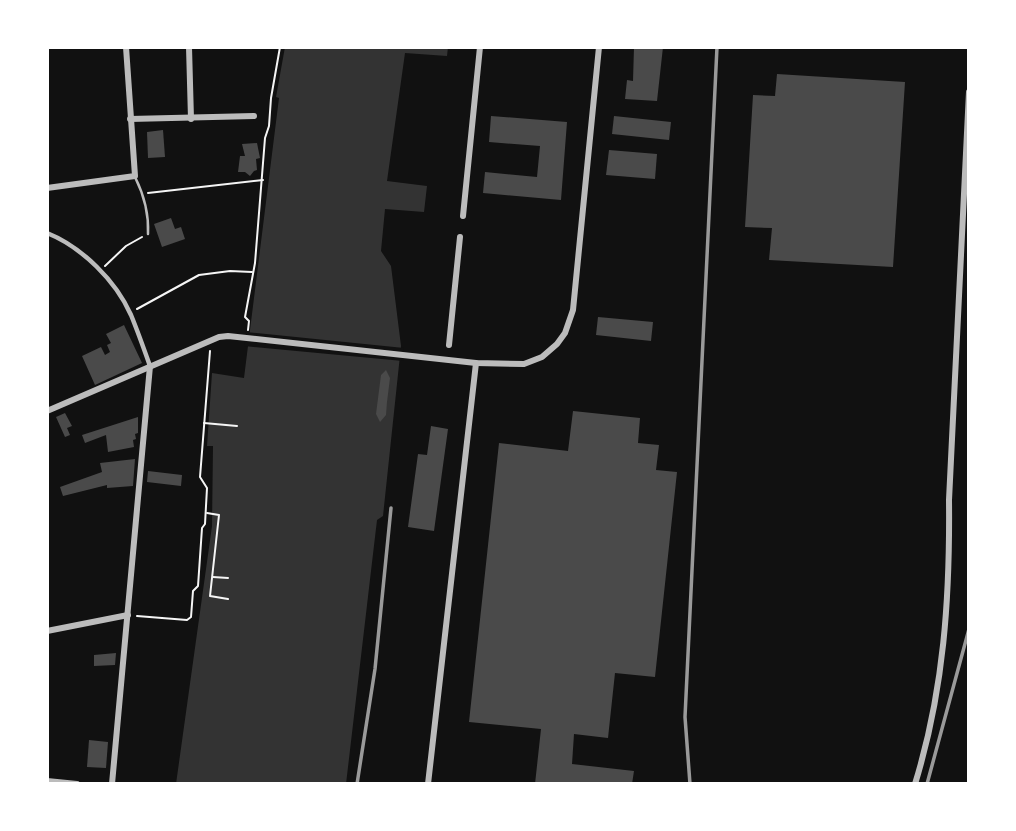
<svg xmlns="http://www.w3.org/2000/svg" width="1016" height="831" font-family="'Fira Sans Condensed',sans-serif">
<rect width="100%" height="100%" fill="#111"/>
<!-- water -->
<path fill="#333" d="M285,47H448L447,56L405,53L387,181L427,186L424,212L385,209L381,251L391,266L401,346L383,516L377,520L346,784H176L212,526L213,446H207L212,373L244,378L279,98L276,97Z"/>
<!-- pier -->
<path fill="#111" d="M246,332L404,348L403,361L244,346Z"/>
<!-- building -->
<g fill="#4a4a4a">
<path d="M634,47H663L657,101L625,99L627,80L633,81Z"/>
<path d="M777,74L905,82L893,267L769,260L772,228L745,227L753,95L775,96Z"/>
<path d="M491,116L567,122L561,200L483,193L485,172L537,177L540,146L489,142Z"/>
<path d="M614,116L671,122L669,140L612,134Z"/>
<path d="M163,130L165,157L148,158L147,132Z"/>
<path d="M257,143L260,158L256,159L257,170L254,171L250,176L245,172H238L240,156H245L242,144Z"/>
<path d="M609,150L657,154L655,179L606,175Z"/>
<path d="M171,218L175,229L181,227L185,239L162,247L154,224Z"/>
<path d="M598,317L653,322L651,341L596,335Z"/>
<path d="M124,325L142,363L95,385L82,356L101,347L105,355L110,352L107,345L111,343L106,334Z"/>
<path d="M386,370L390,378L387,402L386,415L380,422L376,414L381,375Z"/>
<path d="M573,411L640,418L638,443L659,445L656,470L677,472L655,677L615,673L608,738L574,734L572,764L634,771L632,784H535L541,729L469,722L499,443L568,451Z"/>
<path d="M65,413L72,426L67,428L70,435L65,437L56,417Z"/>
<path d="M138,417V433L135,434L136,439L133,440L134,447L108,452L106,435L85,443L82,435Z"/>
<path d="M431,426L448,429L434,531L408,527L418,454L427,455Z"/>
<path d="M135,459L133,486L107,488V485L63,496L60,487L102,472L100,463Z"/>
<path d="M148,471L182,475L181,486L147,482Z"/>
<path d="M116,653L115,665L94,666V655Z"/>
<path d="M89,740L108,742L106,768L87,767Z"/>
</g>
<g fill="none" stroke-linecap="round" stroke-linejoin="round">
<!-- path -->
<g stroke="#f5f5f5" stroke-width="2">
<path d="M148,193L263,180"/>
<path d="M105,266L126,246L142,237"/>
<path d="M137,309L199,275L230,271L252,272"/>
<path d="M248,330L249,321L245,317L255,263L265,138L269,126L271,98L280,47"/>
<path d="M204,423L237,426"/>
<path d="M207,513L219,515L210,596L228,599"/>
<path d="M213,577L228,578"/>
<path d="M137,616L187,620L191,617L193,591L198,586L202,528L205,524L207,488L200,477L210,351"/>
</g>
<!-- service -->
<path stroke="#bcbcbc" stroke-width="2.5" d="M135,177C144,195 149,213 148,234"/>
<!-- pedestrian -->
<path stroke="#bcbcbc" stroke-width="4.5" d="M47,233C82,247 116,281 131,315C138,332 144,349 150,366"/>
<!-- minor -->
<g stroke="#bcbcbc" stroke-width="6">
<path d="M189,47L191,119"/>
<path d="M130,119L254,116"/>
<path d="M47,188L135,176L126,47"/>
<path d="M463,216L480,47"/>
<path d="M449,345L460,237"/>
<path d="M47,411L219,337L228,336L476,363L524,364L542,357L557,344L565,333L573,310L599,47"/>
<path d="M47,631L128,615"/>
<path d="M47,781L77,784"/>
<path d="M112,784L150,366"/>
<path d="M428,784L476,363"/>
<path d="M915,784C944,690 950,597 949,500L969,92"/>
</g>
<!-- rail -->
<g stroke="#9a9a9a" stroke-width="3.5">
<path d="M357,784L375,669L391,508"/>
<path d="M690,784L685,717L717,47"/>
<path d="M927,784L969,629"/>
</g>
</g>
<!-- border -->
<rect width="1016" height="831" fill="none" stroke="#ffffff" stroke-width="98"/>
</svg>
